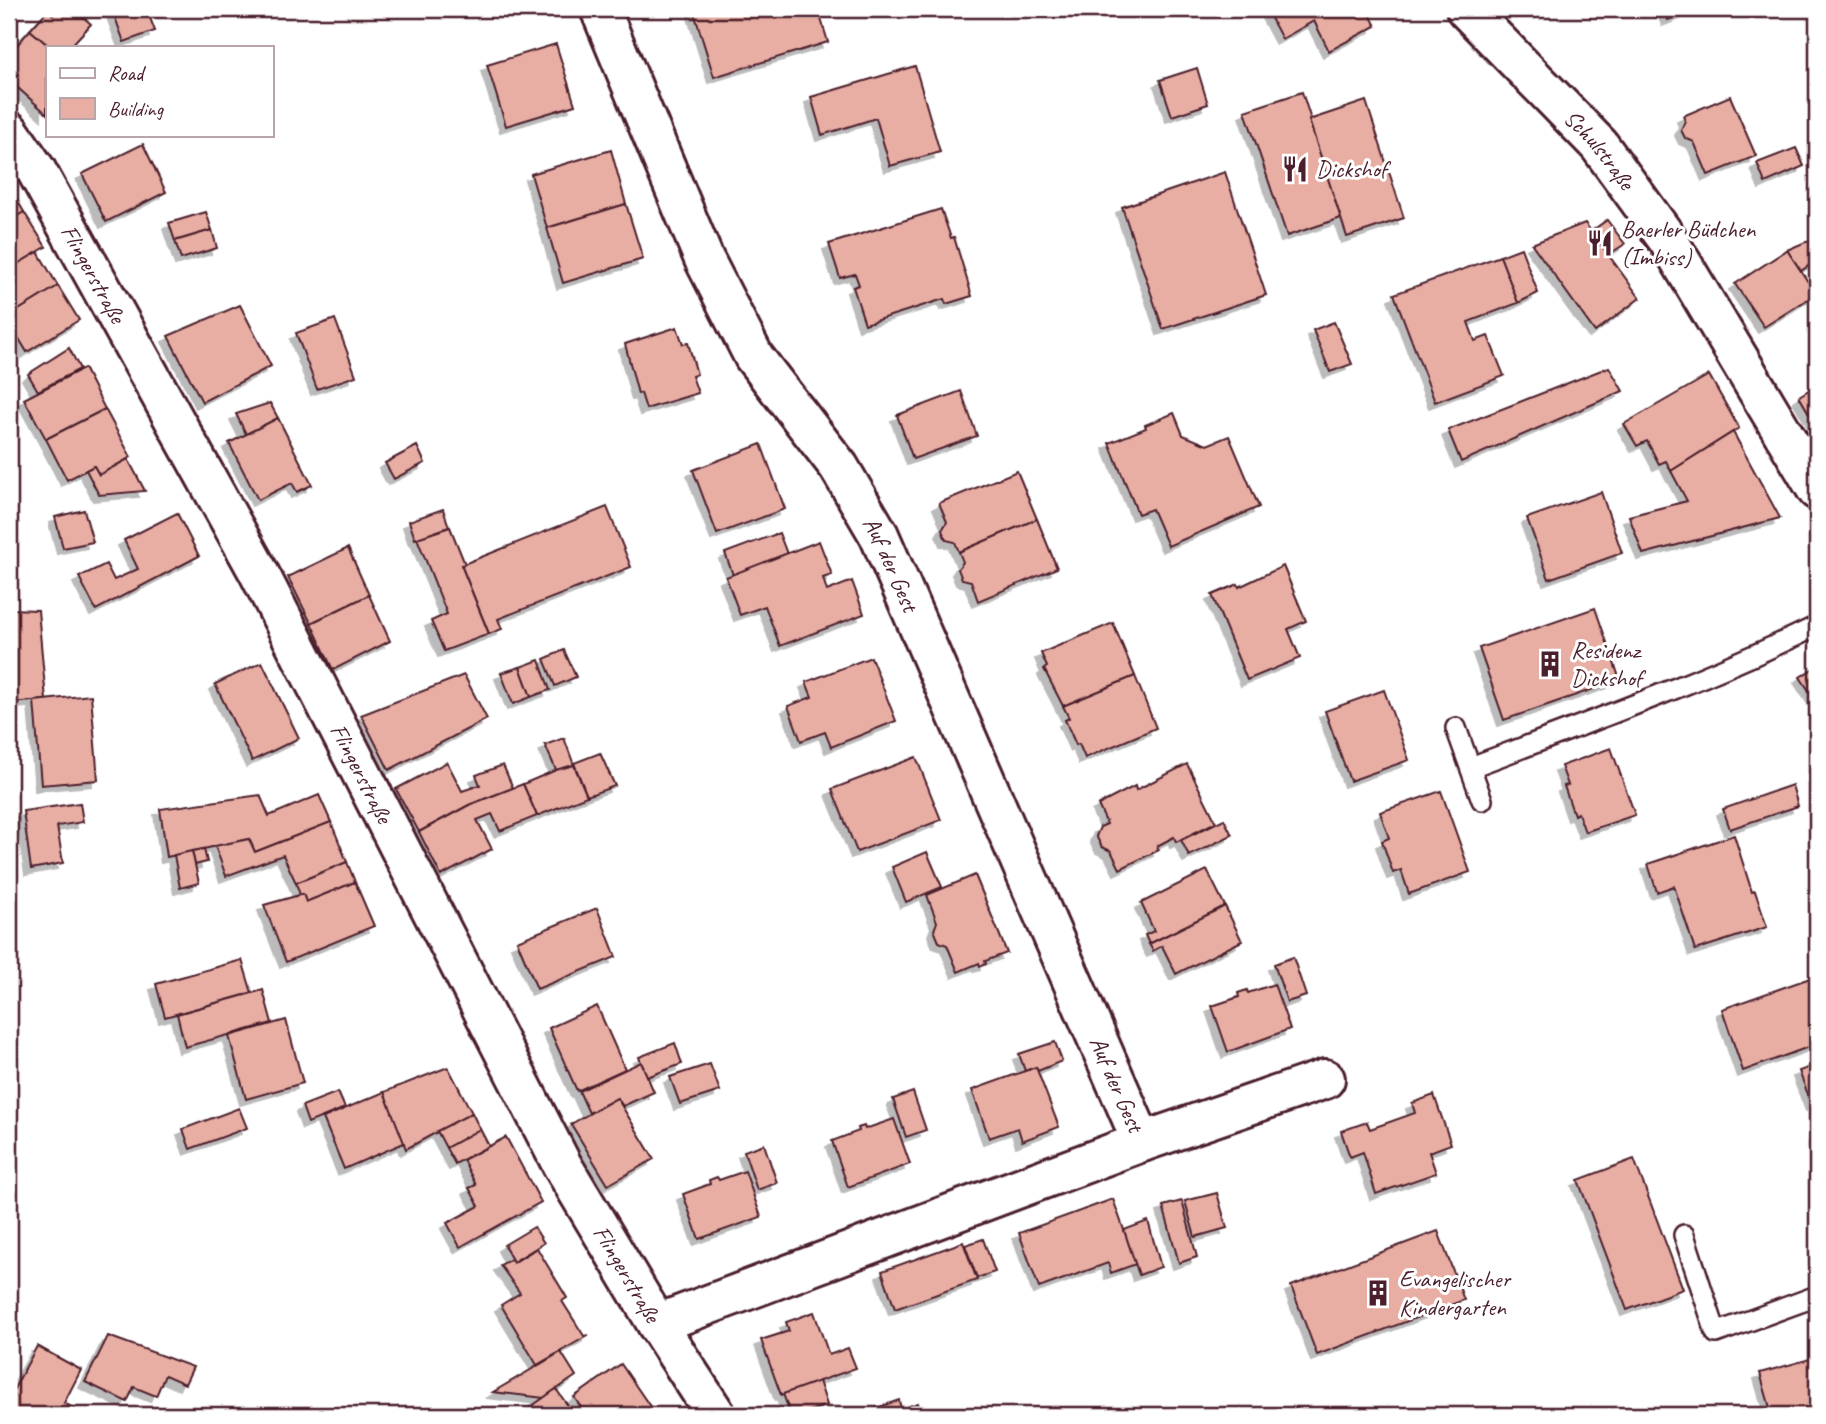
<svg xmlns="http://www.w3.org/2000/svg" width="1826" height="1424" font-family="Caveat,sans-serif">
<defs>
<filter id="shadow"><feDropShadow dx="-6" dy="6" stdDeviation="0" flood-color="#0004"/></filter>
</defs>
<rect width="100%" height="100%" fill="#fff"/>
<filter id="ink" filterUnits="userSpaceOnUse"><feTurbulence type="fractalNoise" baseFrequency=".0143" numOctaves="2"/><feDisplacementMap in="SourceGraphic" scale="14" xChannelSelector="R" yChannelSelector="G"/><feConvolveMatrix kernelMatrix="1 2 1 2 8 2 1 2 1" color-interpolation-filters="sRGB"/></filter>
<g filter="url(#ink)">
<!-- building -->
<g fill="#e8aea4" stroke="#4a1f2b" stroke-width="2" filter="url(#shadow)">
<path d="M58,9H74L91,24L70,47H50L30,30L48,10L53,15Z"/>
<path d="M112,9H150L147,10L155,31L124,42Z"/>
<path d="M693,9H818L828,42L714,77Z"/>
<path d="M1266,9H1367L1376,26L1329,51L1314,21L1282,39Z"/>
<path d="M1664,9H1696L1668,20Z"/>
<path d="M30,30L50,47H47V114L9,80V54Z"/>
<path d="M556,44L575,105L506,126L487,65Z"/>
<path d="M915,66L940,152L890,166L876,118L822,135L811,97Z"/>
<path d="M1197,68L1208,104L1172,116L1160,80Z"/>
<path d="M1302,92L1311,120H1309L1341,218L1287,236L1245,111Z"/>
<path d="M1730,96L1756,156L1708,175L1694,142L1685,138L1681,130L1685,121L1683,116Z"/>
<path d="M1366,101L1404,218L1347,237L1309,120Z"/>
<path d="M143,144L166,192L106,222L82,174Z"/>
<path d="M1796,148L1804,166L1765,183L1757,163Z"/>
<path d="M611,150L626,204L547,228L531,174Z"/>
<path d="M1225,172L1266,295L1163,329L1122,207Z"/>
<path d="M9,186L24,212L9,221Z"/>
<path d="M626,204L643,259L563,283L547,228Z"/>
<path d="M941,209L951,238L954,237L972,296L946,304L944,299L865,324L853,287L859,285L855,274L840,278L829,244Z"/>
<path d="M24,212L46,247L9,269V221Z"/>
<path d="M206,212L212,230L175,241L169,223Z"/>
<path d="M1607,220L1625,244L1611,253L1593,230Z"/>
<path d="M1585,223L1640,298L1595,332L1532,244Z"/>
<path d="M212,230L217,248L181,259L175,241Z"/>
<path d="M1817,237V267L1814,262L1801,271L1787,250Z"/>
<path d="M1521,248L1538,293L1518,303L1500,256Z"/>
<path d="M1787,250L1816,294L1764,327L1735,284Z"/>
<path d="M38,252L58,286L9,316V269Z"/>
<path d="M1500,256L1518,303L1468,322L1475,341L1488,336L1504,376L1435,402L1394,294Z"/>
<path d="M58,286L79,320L27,352L9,322V316Z"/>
<path d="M240,305L271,366L202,402L168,336Z"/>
<path d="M335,319L356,376L317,389L296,333Z"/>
<path d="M1334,322L1352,364L1330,372L1313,330Z"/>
<path d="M677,327L683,344L688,343L697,374L692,376L698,393L646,409L641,393L638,394L625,344Z"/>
<path d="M69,348L80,369L38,391L28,374Z"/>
<path d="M1609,367L1623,391L1461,462L1448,430Z"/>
<path d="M84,368L105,409L46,439L24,399Z"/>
<path d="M1709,375L1739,428L1671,471L1666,461L1659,464L1647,441L1637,446L1624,424Z"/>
<path d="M1817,385V427L1799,396Z"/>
<path d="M961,391L977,436L913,459L897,415Z"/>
<path d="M270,403L278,418L246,434L236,414Z"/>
<path d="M105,409L131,457L99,475L94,466L67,480L46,439Z"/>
<path d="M1174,413L1183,435L1207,445L1229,436L1259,507L1168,546L1152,509L1138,514L1109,443L1146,428L1145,425Z"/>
<path d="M278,418L312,485L297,492L292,483L258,500L229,443Z"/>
<path d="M1733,432L1780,518L1643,554L1629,516L1687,501L1671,471Z"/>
<path d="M761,444L785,509L717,534L693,470Z"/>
<path d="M417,446L425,463L394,479L385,463Z"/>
<path d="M128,459L145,491L99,495L86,470L94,466L99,475Z"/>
<path d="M1017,471L1037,519L959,552L955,542L946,540L942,530L947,522L939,503Z"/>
<path d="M1601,492L1622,553L1549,579L1527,518Z"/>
<path d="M607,507L631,567L498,619L502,629L489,634L461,565Z"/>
<path d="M443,509L449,527L415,539L409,521Z"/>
<path d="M84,510L93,542L63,548L55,517Z"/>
<path d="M177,513L199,556L96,610L79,577L106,564L114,580L138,569L124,540Z"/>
<path d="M1037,519L1057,568L978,601L971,581L962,579L958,569L963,562L959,552Z"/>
<path d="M450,527L465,564L461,565L489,634L444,651L431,621L447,614L417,538Z"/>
<path d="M779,533L787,554L733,575L725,553Z"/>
<path d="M819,541L832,575L823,578L827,591L852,581L864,614L780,646L765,606L740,615L726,577Z"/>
<path d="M348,548L369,595L311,623L288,577Z"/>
<path d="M1283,566L1306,621L1288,629L1300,658L1247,680L1212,595L1238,584L1239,587Z"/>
<path d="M369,595L390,641L333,670L311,623Z"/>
<path d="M1595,608L1620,680L1504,720L1479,648Z"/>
<path d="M9,609L38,610L46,700L9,703Z"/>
<path d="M1113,623L1135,676L1063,706L1044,669L1047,667L1041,653Z"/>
<path d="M564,650L576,677L555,686L544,659Z"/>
<path d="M871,657L896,721L831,747L825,732L801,741L788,706L812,697L806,682Z"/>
<path d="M539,660L550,690L531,697L520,667Z"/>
<path d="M262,662L299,738L252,761L215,684Z"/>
<path d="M1817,666V703L1800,677Z"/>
<path d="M520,667L531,697L513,704L501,673Z"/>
<path d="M464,675L487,719L389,770L361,715Z"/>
<path d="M1135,676L1156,728L1085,758L1079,744L1076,745L1065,720L1069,718L1063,706Z"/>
<path d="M1384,690L1409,760L1350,781L1325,711Z"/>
<path d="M91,695L98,780L41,785L34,701Z"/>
<path d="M564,738L574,765L556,770L545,745Z"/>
<path d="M1611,748L1635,815L1585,832L1578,813L1574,815L1564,786L1568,785L1561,766Z"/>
<path d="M600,753L615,786L587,796L574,763Z"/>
<path d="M916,757L941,820L857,852L832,789Z"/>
<path d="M447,762L462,791L480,785L476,775L503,765L513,788L469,805L419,832L396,789Z"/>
<path d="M1187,764L1216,822L1176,842L1174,837L1157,846L1159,850L1120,869L1111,851L1102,847L1096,836L1100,827L1107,824L1098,805L1135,786L1136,790Z"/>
<path d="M574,765L587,796L537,816L523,784L556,770Z"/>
<path d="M523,784L537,816L500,831L492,814L477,820L492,849L441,876L419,832L469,805Z"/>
<path d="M1792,785L1798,806L1730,829L1723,809Z"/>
<path d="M1441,791L1470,872L1409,894L1401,870L1393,873L1382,841L1389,838L1380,812Z"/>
<path d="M260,795L269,816L319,795L331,822L255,852L249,839L167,857L160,809Z"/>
<path d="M80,803L83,822L57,826L63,863L31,869L23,811Z"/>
<path d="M1224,819L1232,835L1189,856L1181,840Z"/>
<path d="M331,822L347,862L296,883L283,855L226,876L215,846L249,839L255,852Z"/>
<path d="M1734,835L1752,892L1755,891L1767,927L1695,950L1674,886L1657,892L1648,864Z"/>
<path d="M204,849L207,862L195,865L192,851Z"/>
<path d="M192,851L199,883L180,888L174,855Z"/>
<path d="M927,852L942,887L906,902L892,867Z"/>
<path d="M347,862L355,882L306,902L303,894L300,895L296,883Z"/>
<path d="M1207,870L1225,906L1149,944L1145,935L1154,931L1141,903Z"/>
<path d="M975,875L1007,953L985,961L986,964L980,966L979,963L958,972L947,945L939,942L934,930L937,922L927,895Z"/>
<path d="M355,882L374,926L286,962L264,905L303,894L306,902Z"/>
<path d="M1225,906L1242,941L1176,974L1162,946L1153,951L1149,944Z"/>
<path d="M597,908L616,957L537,989L517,941Z"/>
<path d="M1293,957L1306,996L1287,1002L1274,964Z"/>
<path d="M242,960L252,993L165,1017L156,984Z"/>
<path d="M1813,977L1817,990V1044L1743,1071L1722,1009Z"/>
<path d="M1274,984L1290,1029L1228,1052L1212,1006L1239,997L1238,993L1247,990L1248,993Z"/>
<path d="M263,990L272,1023L185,1047L177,1014Z"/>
<path d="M597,1006L625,1069L577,1091L549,1028Z"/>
<path d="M286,1020L303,1083L246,1099L229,1036Z"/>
<path d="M1055,1042L1062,1061L1038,1071L1036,1067L1025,1071L1019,1054Z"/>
<path d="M675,1043L682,1064L647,1077L639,1057Z"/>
<path d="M641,1062L654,1092L623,1106L617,1098L589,1113L579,1091Z"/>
<path d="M710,1064L720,1091L680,1104L670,1077Z"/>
<path d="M1817,1065V1103L1812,1105L1799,1071Z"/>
<path d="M448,1067L472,1113L406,1149L384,1092Z"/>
<path d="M1036,1067L1059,1127L1022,1141L1018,1128L989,1138L972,1090Z"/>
<path d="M338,1092L345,1108L308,1123L302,1106Z"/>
<path d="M384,1092L404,1143L344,1169L323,1118Z"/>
<path d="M913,1092L926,1130L906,1137L893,1099Z"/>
<path d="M1434,1095L1451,1144L1429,1152L1436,1173L1376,1194L1363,1152L1350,1157L1341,1131L1367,1122L1370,1129L1415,1113L1412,1103Z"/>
<path d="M617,1098L654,1159L608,1185L571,1124Z"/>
<path d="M239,1108L247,1128L190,1149L183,1129Z"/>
<path d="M472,1113L480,1129L446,1148L437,1131Z"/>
<path d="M894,1119L910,1164L848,1187L832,1141L859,1131L858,1128L864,1126L865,1129Z"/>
<path d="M480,1129L489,1146L455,1164L446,1148Z"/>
<path d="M506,1137L541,1202L460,1247L447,1223L479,1206L469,1188L476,1185L463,1160Z"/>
<path d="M764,1144L777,1183L757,1190L744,1151Z"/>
<path d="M1634,1159L1683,1289L1627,1310L1578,1180Z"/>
<path d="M745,1171L761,1217L699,1239L683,1194L710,1184L709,1180L717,1177L719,1180Z"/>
<path d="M1217,1193L1227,1228L1195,1237L1185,1201Z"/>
<path d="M1113,1199L1136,1264L1111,1273L1108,1263L1039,1288L1019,1233Z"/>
<path d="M1182,1201L1197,1257L1179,1263L1163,1206Z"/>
<path d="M1148,1221L1161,1267L1139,1275L1124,1230Z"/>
<path d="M534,1227L544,1243L513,1262L504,1245Z"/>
<path d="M1438,1231L1464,1300L1317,1355L1291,1286Z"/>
<path d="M983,1239L995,1272L977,1278L965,1245Z"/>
<path d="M963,1242L977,1280L895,1309L882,1271Z"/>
<path d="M537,1248L567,1298L562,1301L584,1336L589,1335L537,1365L501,1305L520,1293L500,1265L511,1259L513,1263Z"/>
<path d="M814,1312L829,1355L848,1348L856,1368L781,1395L761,1340L789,1331L786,1322Z"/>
<path d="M108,1336L193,1367L185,1384L165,1375L156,1396L134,1387L127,1402L85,1382Z"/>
<path d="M37,1346L81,1370L64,1403L75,1409L72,1415H9V1398Z"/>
<path d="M561,1352L576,1376L544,1398L493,1392Z"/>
<path d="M1817,1357V1415H1772L1760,1373Z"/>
<path d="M621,1364L651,1408L639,1415H586L574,1397Z"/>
<path d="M819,1381L827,1405L797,1415H791L783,1394Z"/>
<path d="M556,1389L571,1410L564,1415H527L525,1411Z"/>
<path d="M899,1400L901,1409L918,1403L922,1415H857Z"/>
</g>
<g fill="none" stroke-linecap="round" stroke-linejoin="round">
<!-- service casing -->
<g stroke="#4a1f2b" stroke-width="24">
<g id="service">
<path d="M1456,728L1482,800"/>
<path d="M1471,767C1588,723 1705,680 1817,626"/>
<path d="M1684,1235L1716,1333L1817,1296"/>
</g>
</g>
<!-- minor casing -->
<g stroke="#4a1f2b" stroke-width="44">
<g id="minor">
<path id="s1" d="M600,9L704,259L754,357L839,467L879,535L1142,1142L657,1324"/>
<path id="s2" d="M9,131L36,170L258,571L562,1165L657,1324L716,1415"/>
<path d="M1142,1142L1325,1079"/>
</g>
</g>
<!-- tertiary casing -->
<g stroke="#4a1f2b" stroke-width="44">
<g id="tertiary">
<path id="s3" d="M1466,9L1599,145L1668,240L1817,490"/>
</g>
</g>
<!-- service -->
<use href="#service" stroke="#fff" stroke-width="19"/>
<!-- minor -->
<use href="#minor" stroke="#fff" stroke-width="38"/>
<!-- tertiary -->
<use href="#tertiary" stroke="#fff" stroke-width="38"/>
</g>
</g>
<!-- icons -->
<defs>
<g id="restaurant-bare" transform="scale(2.1)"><path d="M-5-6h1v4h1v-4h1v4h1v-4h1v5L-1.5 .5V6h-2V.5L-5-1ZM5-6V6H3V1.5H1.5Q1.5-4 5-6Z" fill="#4a1f2b" stroke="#fff" stroke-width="2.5" paint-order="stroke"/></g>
<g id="building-bare" transform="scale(2.1)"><path d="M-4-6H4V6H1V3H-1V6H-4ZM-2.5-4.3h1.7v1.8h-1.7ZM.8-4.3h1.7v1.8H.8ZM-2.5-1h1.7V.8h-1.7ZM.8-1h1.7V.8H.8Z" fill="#4a1f2b" stroke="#fff" stroke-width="2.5" paint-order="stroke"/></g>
</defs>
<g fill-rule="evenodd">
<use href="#restaurant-bare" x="1295" y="169"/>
<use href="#restaurant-bare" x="1600" y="243"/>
<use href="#building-bare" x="1550" y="664"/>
<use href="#building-bare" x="1378" y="1293"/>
</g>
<g text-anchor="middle" stroke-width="6" stroke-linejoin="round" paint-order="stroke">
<!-- street labels -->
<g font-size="24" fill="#4a1f2b" stroke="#fff">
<text dy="8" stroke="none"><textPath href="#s3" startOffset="194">Schulstraße</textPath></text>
<text dy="8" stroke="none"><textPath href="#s2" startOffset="166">Flingerstraße</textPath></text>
<text dy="8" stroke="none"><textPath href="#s1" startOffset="630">Auf der Gest</textPath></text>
<text dy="8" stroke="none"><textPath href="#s2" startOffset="733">Flingerstraße</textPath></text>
<text dy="8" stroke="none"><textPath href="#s1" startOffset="1197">Auf der Gest</textPath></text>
<text dy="8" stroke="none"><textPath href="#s2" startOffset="1300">Flingerstraße</textPath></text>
</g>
<!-- poi labels -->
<g font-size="24" fill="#4a1f2b" stroke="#fff" text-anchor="start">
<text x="1316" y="177">Dickshof</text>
<text x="1621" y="237">Baerler Büdchen<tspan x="1621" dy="28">(Imbiss)</tspan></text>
<text x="1571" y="658">Residenz<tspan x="1571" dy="28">Dickshof</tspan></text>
<text x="1399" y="1287">Evangelischer<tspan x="1399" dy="28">Kindergarten</tspan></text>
</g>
</g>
<!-- margin -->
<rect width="1826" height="1424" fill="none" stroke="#fff" stroke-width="35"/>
<rect x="18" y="18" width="1791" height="1389" fill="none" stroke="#4a1f2b" stroke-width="2.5" filter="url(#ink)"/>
<!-- legend -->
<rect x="46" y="46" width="228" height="91" fill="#ffffff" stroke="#b7a5aa" stroke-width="2"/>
<rect x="60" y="68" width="35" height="10" fill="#ffffff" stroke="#b7a5aa" stroke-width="2"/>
<text x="108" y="80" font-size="21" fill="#4a1f2b">Road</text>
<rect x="60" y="98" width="35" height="21" fill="#e8aea4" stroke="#b7a5aa" stroke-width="2"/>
<text x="108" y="116" font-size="21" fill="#4a1f2b">Building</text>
</svg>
